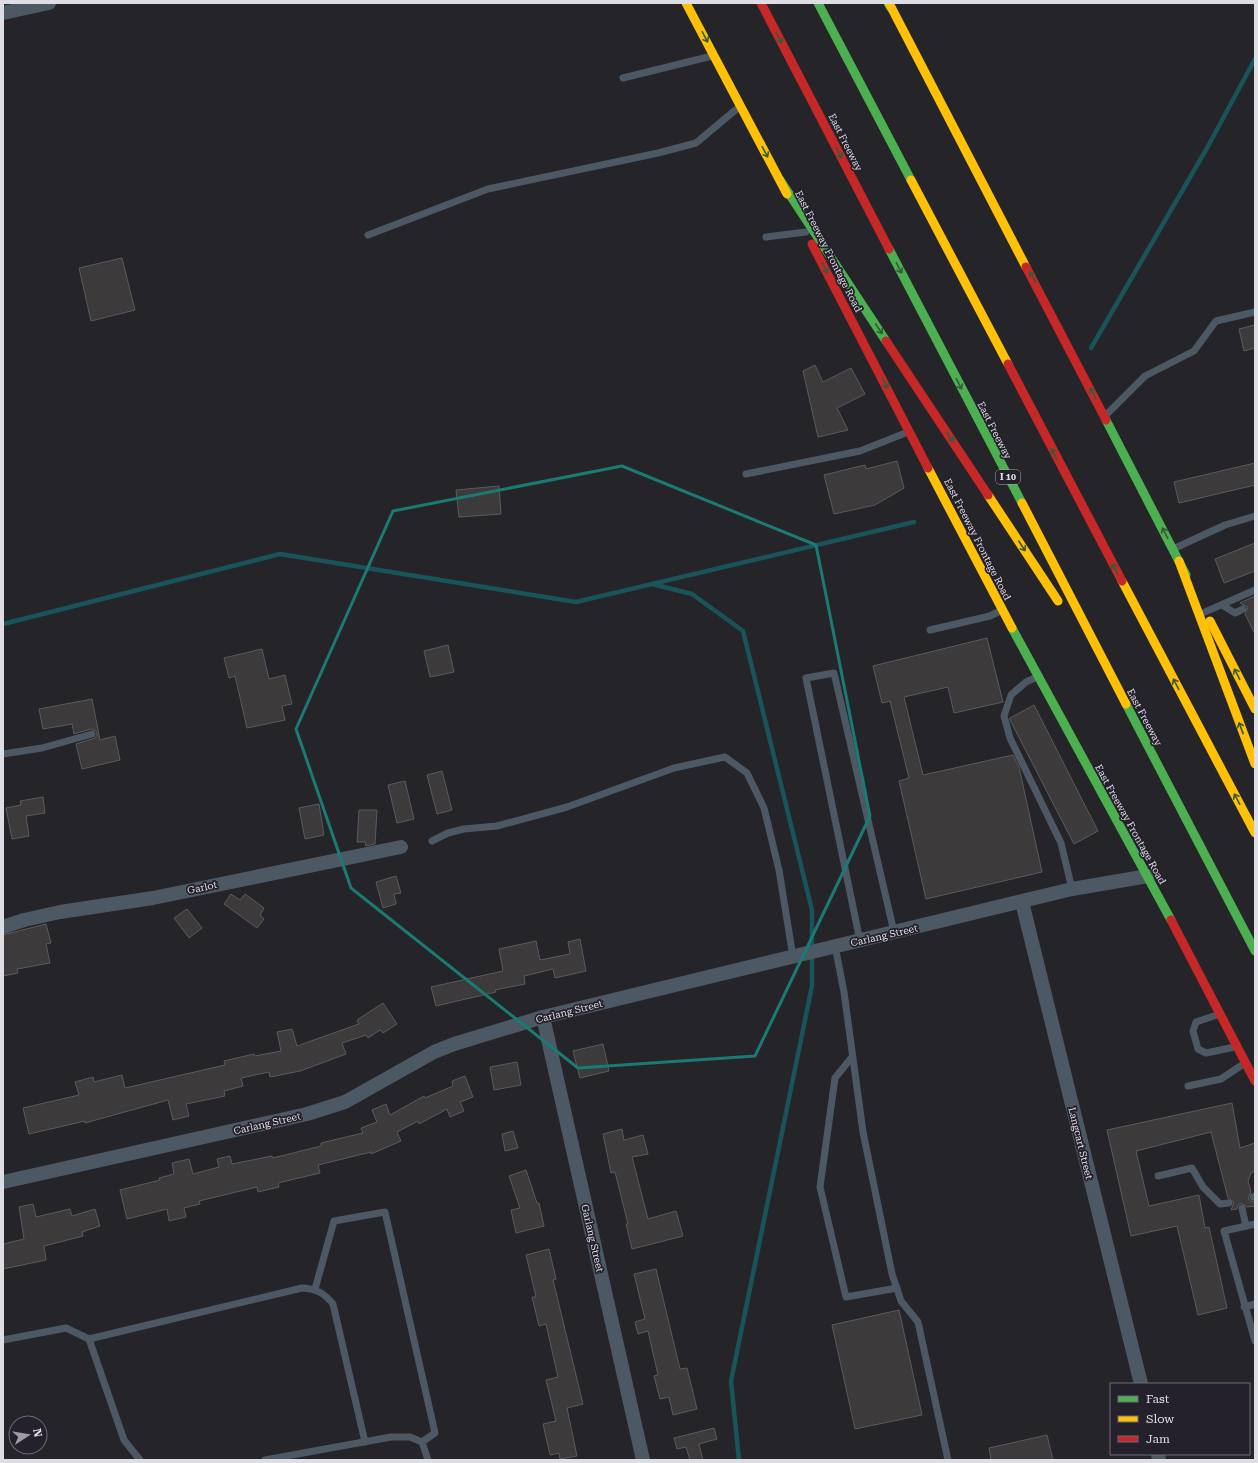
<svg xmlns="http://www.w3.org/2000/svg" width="1258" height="1463" font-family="'Roboto Serif',serif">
<rect width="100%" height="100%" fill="#252429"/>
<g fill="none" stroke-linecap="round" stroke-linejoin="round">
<!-- stream -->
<g stroke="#19545b" stroke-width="4.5">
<path d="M1091,348L1207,148L1255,59"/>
<path d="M652,584L692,594L743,631L812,910V986L731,1381L739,1460"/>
<path d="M3,624L280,554L576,602L914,522"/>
</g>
</g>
<!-- building -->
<g fill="#3c3a3a" stroke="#5c5a5a">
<path d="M122,258L135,310L91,321L79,268Z"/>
<path d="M1255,325V348L1244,351L1239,329Z"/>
<path d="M815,365L823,382L851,368L865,394L837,408L848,430L818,437L803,371Z"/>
<path d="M897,461L904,488L875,505L834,514L824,475L865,465L866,469Z"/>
<path d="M1255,463V485L1179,503L1174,482Z"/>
<path d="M499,486L501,514L459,517L456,490Z"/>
<path d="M1255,543V571L1224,583L1215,559Z"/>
<path d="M1255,596V634L1245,614L1248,607L1240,603Z"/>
<path d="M987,638L1003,702L954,713L948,687L904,697L923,775L1013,755L1019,767L1042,872L926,899L899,781L909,778L890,701L882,703L873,666Z"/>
<path d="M448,645L454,672L430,677L424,651Z"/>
<path d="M262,649L269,679L285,675L292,704L282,706L285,720L247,728L235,676L229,678L224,658Z"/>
<path d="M92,699L100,740L115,736L120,760L82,769L76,744L95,738L97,735L96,731L91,729L74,734L72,724L43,729L39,709Z"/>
<path d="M1034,705L1098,831L1074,844L1010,720V718Z"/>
<path d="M442,771L452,810L437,814L427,775Z"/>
<path d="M405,781L414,819L397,823L388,785Z"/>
<path d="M43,797L45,813L26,816L29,836L12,839L6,808L21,805L20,801Z"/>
<path d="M319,804L324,835L305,839L299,808Z"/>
<path d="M359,810H377L375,844L366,846L365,842H357Z"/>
<path d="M396,876L401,893L394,894L396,904L383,908L376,882Z"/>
<path d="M231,894L240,900L245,894L264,908L260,915L264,919L257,928L224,904Z"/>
<path d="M187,909L202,928L189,938L174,918Z"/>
<path d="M46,924L51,943L46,944L50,963L17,969L18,973L3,976V935Z"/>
<path d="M580,939L586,971L555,978L553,969L524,976L525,984L495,990L496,992L436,1006L431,987L503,971L499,949L536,941L540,960L570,954L568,942Z"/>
<path d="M383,1003L397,1024L383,1033L380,1030L368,1038L366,1035L342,1043L346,1054L300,1071L270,1077L269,1072L241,1078L243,1086L224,1091L225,1096L186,1104L189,1116L173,1120L168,1100L85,1123V1121L29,1134L23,1108L79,1095L75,1082L93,1077L94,1082L122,1075L125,1088L225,1065L224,1061L254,1054L255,1056L281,1051L277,1032L292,1029L297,1046L359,1024L357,1020Z"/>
<path d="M603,1044L609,1071L580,1078L573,1051Z"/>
<path d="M517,1062L521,1085L494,1090L490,1067Z"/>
<path d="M465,1076L473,1097L460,1102L464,1111L450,1117L447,1109L419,1124L418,1121L397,1132L401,1141L371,1154V1152L318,1165L320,1173L278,1183L279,1187L258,1192L257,1187L199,1201L200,1204L184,1208L186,1217L169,1221L167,1209L127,1219L120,1190L160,1180L159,1178L174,1174L172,1163L189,1159L193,1174L219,1167L217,1159L230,1156L232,1164L272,1156L273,1158L321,1146V1143L363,1133L361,1128L377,1122L372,1110L386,1104L390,1115L424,1096L425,1098L453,1086L452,1081Z"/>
<path d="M1232,1103L1240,1148L1255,1143V1171L1251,1173L1248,1181L1251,1192L1248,1197L1250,1201L1254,1202L1255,1206L1247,1207L1241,1203L1238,1205L1237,1209L1231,1210L1234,1202L1228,1198L1211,1132L1136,1151L1149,1206L1199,1195L1205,1228L1209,1227L1227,1308L1198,1315L1177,1226L1131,1236L1107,1130Z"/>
<path d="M622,1129L624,1140L643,1135L648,1154L632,1157L648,1219L676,1211L683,1236L632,1249L626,1224H628L615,1172L611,1173L603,1134Z"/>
<path d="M513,1131L518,1148L505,1151L502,1134Z"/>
<path d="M526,1170L537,1203H539L544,1226L516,1233L511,1210L520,1208L509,1176Z"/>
<path d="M33,1204L36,1217L70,1209L72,1216L95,1209L100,1226L82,1232L83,1236L44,1246L46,1260L3,1269V1244L24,1239L19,1207Z"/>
<path d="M549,1249L556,1279L553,1280L583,1404L567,1408L577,1456L560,1459L559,1453L550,1455L543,1424L556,1421L546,1380L558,1377L546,1324L539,1326L532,1297H536L526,1255Z"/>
<path d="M656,1269L680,1369L687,1368L697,1409L673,1415L669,1397L660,1399L654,1376L658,1375L648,1331L638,1334L635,1322L645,1319L634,1274Z"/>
<path d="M899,1310L922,1415L855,1429L832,1325Z"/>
<path d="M714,1428L717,1439L699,1444L703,1460H690L686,1447L677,1449L674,1438Z"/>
<path d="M1047,1435L1053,1460H991L989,1448Z"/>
</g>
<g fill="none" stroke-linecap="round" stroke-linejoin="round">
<!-- lane -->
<g stroke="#4c5964" stroke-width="7">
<path d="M623,78L712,56"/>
<path d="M368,235L488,189L658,153L696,143L739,107"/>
<path d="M766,237L806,232"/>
<path d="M1105,416L1145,376L1194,351L1216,321L1255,312"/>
<path d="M746,474L860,451L908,432"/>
<path d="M1173,549L1225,525L1255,516"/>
<path d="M1222,605L1235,613L1243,609"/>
<path d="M1205,612L1255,590"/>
<path d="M930,630L990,616L1000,611"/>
<path d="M1035,678L1026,682L1011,695L1004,716L1010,738L1061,843L1072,889"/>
<path d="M3,754L42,748L92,734"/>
<path d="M432,841L448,833L464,829L497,826L567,807L674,768L725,757L747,773L764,808L779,870L793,957"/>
<path d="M860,941L806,678L834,673L894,932"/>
<path d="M835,946L844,992L863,1132L892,1274L901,1301L918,1322L948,1460"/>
<path d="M1220,1014L1196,1022L1193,1031L1198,1049L1206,1053L1235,1047"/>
<path d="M852,1057L835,1078L820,1187L846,1297L897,1288"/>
<path d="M1188,1086L1221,1079L1245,1063"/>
<path d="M1158,1176L1192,1168L1203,1187L1220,1204L1229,1203"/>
<path d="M1253,1197L1255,1196"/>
<path d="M1242,1208L1246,1226"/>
<path d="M1255,1224L1224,1231L1255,1341"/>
<path d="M315,1289L334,1221L385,1212L435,1433L422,1442"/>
<path d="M1244,1307L1255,1304"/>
<path d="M89,1339L302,1288C317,1289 324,1293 333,1304L365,1442"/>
<path d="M3,1340L66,1328L89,1339L124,1440L140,1460"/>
<path d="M265,1460L391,1437H410L422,1442L428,1460"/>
</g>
<!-- street -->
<g stroke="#4c5964" stroke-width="14">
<path d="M3,13L49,3"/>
<path d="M1022,902L1141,1384"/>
<path d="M3,927L24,920L60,912L153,898L401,847"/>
<path d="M543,1017L643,1460"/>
<path d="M3,1182L307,1114L345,1102L434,1052L454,1044L543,1017L1072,889L1148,876"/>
<path d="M1158,1454L1159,1460"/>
</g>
<!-- fast -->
<g stroke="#4caf50" stroke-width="9">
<path d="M818,3L911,180"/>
<path d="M888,3L891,8"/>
<path d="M780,180L886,341"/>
<path d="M889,249L1022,503"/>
<path d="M1106,420L1186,575"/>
<path d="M1012,628L1171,920"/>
<path d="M1126,704L1255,951"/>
</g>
<!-- slow -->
<g stroke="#ffc107" stroke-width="9">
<path d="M686,3L787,194"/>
<path d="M889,3L1026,267"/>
<path d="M911,180L1008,364"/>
<path d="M928,468L1012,628"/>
<path d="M988,495L1058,601"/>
<path d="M1022,503L1126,704"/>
<path d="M1179,561L1255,764"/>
<path d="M1122,581L1255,833"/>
<path d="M1210,621L1255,709"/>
</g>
<!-- jam -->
<g stroke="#c62828" stroke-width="9">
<path d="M761,3L889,249"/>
<path d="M812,244L928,468"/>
<path d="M1026,267L1106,420"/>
<path d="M886,341L988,495"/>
<path d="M1008,364L1122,581"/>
<path d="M1171,920L1255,1081"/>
</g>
</g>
<!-- one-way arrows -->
<defs><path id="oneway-shaft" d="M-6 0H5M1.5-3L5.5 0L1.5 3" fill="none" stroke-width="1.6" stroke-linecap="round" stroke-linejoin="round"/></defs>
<g stroke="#345a3a">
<use href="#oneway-shaft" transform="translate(705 37) rotate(62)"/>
<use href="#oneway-shaft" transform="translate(779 38) rotate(62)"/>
<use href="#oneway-shaft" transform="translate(765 152) rotate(62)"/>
<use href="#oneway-shaft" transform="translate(839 153) rotate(63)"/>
<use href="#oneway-shaft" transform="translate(825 268) rotate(62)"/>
<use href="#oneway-shaft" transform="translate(899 268) rotate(63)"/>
<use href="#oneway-shaft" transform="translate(1033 277) rotate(-118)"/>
<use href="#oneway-shaft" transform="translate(879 329) rotate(56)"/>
<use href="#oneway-shaft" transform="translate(885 383) rotate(62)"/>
<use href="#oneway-shaft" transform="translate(959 384) rotate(63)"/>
<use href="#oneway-shaft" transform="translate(1093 393) rotate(-117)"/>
<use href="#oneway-shaft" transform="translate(950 437) rotate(56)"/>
<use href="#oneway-shaft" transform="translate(1054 454) rotate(-118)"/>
<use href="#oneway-shaft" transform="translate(1165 533) rotate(-117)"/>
<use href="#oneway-shaft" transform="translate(1022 546) rotate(57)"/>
<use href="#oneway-shaft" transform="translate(1115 569) rotate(-118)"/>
<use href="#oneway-shaft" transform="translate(1237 674) rotate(-117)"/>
<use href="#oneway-shaft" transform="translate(1176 684) rotate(-118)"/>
<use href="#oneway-shaft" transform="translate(1241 728) rotate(-111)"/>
<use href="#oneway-shaft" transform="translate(1237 799) rotate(-118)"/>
</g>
<!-- marked area -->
<path fill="none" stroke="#197b74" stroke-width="3" stroke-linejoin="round" d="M622,466L816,545L870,816L755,1056L578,1068L351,888L296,729L393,511Z"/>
<g text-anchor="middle" stroke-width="3.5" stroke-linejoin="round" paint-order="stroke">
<!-- shield labels -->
<rect fill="#24212c" stroke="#a7a5ad" stroke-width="1" x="996" y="470" width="24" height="14" rx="3"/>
<g font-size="9" font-weight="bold" fill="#dfdde4">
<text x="1008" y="480">I 10</text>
</g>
<!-- street labels -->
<g font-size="10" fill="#dfdde4" stroke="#24212c">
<text transform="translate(846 142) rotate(63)" y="4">East Freeway</text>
<text transform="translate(829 251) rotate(63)" y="4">East Freeway Frontage Road</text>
<text transform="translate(995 430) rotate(63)" y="4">East Freeway</text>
<text transform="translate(978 539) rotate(63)" y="4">East Freeway Frontage Road</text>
<text transform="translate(1145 717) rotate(62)" y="4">East Freeway</text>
<text transform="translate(1131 824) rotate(61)" y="4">East Freeway Frontage Road</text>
<text transform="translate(202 887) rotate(-12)" y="4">Garlot</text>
<text transform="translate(884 935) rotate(-13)" y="4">Carlang Street</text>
<text transform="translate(569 1011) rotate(-14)" y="4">Carlang Street</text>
<text transform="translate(267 1123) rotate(-13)" y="4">Carlang Street</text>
<text transform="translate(1081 1143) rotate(76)" y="4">Langcart Street</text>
<text transform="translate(593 1238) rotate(77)" y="4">Garlang Street</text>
</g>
</g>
<!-- border -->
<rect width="1258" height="1463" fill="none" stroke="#dfdde4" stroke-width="8"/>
<!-- legend -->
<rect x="1110" y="1383" width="140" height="72" fill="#24212c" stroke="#6f6c76"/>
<rect x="1118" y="1396" width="20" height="6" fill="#4caf50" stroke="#6f6c76"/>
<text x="1146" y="1403" font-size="12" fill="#dfdde4">Fast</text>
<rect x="1118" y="1416" width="20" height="6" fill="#ffc107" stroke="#6f6c76"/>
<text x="1146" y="1423" font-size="12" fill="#dfdde4">Slow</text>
<rect x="1118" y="1436" width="20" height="6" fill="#c62828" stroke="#6f6c76"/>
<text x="1146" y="1443" font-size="12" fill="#dfdde4">Jam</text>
<!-- north arrow -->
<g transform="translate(28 1435) rotate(78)"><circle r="19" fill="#24212c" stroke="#6f6c76"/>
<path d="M0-3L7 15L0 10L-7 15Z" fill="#9e9ca3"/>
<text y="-6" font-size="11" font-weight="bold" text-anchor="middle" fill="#dfdde4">N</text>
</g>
</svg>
